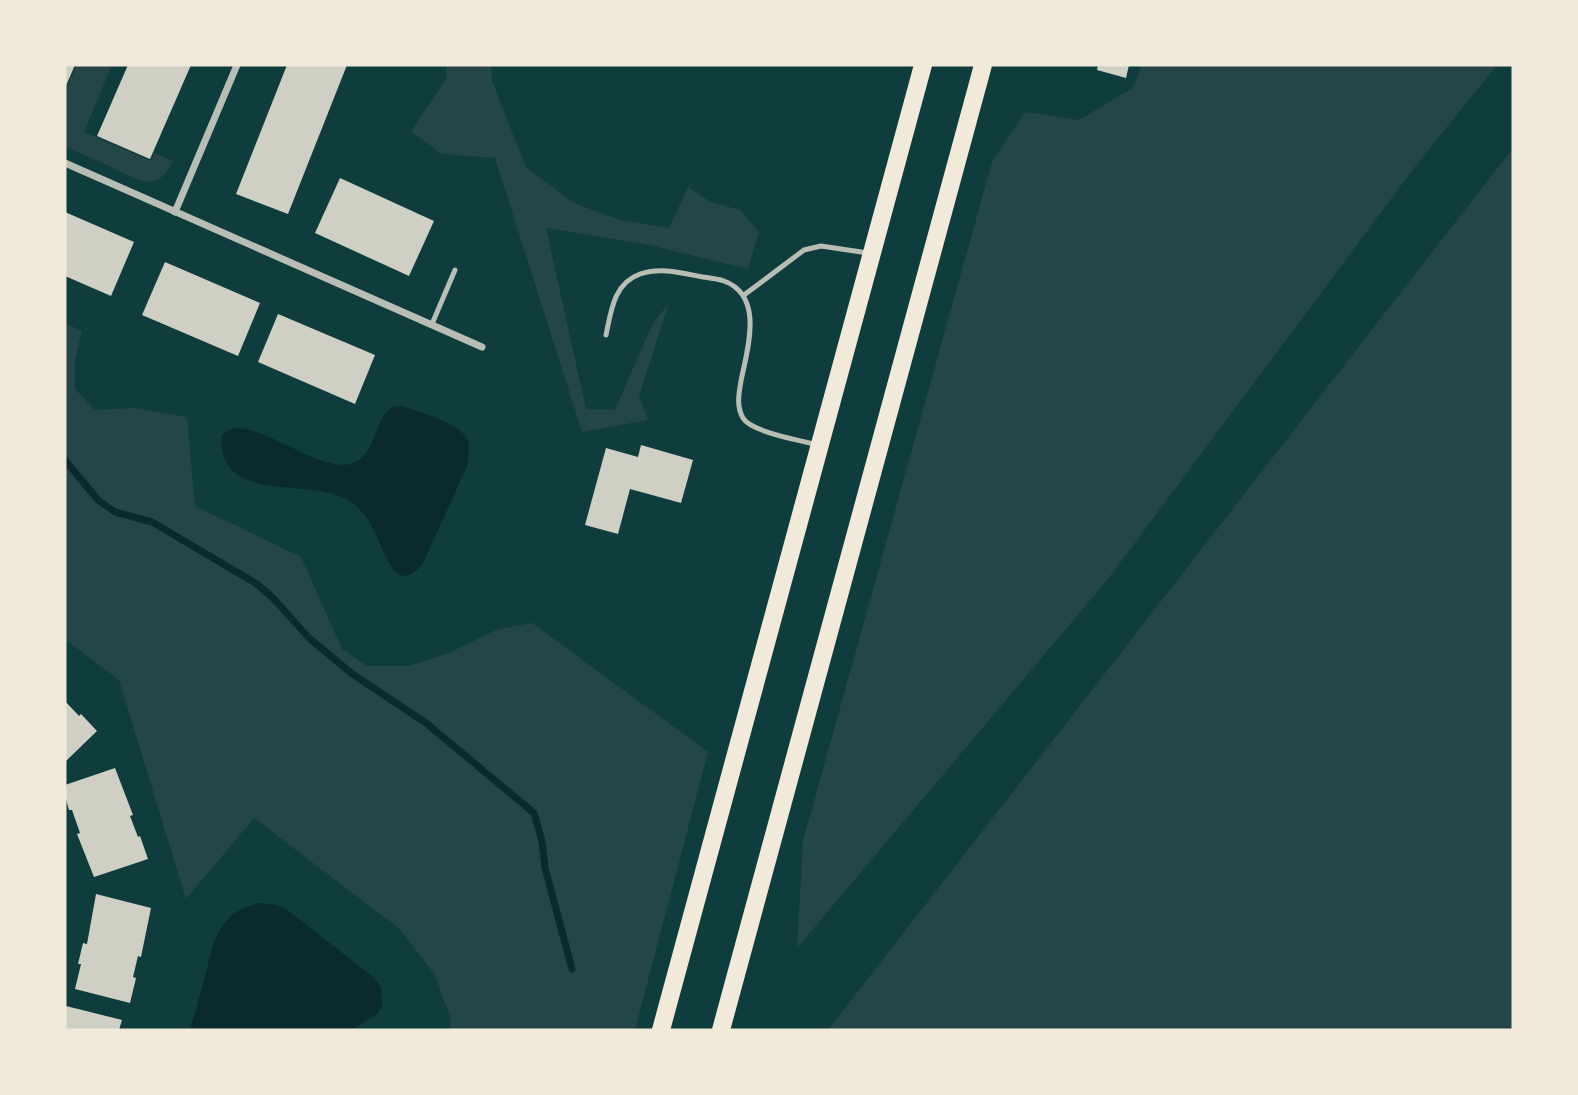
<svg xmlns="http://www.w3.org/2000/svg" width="1578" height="1095" font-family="Rubik,sans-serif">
<rect width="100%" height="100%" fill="#0f3d3e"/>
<!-- green -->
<g fill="#244646">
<path d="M77,65H112L84,132L151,161L155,153L173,161C167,176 156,185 139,180L65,146V90Z"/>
<path d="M446,65H491L492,81L526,167L574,203L620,220L669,228L688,187L711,202L740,210L759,232L748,269L645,244L546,228L586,409L615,410L653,323L669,303L639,396L648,420L582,432L495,158L442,154L411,131L447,78Z"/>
<path d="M1142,65H1497L1417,164L1108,579L797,948L803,841L992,162L1025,112L1079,120L1133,88Z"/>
<path d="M1513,148V1030H828Z"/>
<path d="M65,323L82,331L75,360V389L95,410L134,408L187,417L195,506L301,557L342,649L367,666H409L449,653L498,629L532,623L708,752L635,1030H450L451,1020L435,975L400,929L254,818L186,899L119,680L65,639Z"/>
</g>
<!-- water -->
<g fill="#0a2a2b">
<path d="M395,406H403C420,413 462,423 468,441C470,448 468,457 468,464L423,563C397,597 386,555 376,535C371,523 361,508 350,501C313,476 215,506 222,435C225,433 228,430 231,429C259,421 319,472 350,464C379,456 373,414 395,406Z"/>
<path d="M260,903L277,905L289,911L374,978L381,987L382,1007L377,1014L352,1030H190C195,1012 200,995 205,977C214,940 218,912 260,903Z"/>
</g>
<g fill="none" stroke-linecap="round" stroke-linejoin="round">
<!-- stream -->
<path stroke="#0a2a2b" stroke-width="7" d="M65,460L98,500L115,512L152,522L257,584L273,598L309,638L351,673L426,723L534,813L542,841L545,868L572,969"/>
</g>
<!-- building -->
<g fill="#cfcfc3">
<path d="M65,65H75L65,88Z"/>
<path d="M128,65H191L150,159L97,136Z"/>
<path d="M287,65H347L288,214L236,194Z"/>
<path d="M1098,65H1129L1126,78L1097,70Z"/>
<path d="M340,178L434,221L409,276L315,233Z"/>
<path d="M65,212L134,242L111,296L65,276Z"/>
<path d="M165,262L260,303L238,356L142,315Z"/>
<path d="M278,314L375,355L355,404L258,362Z"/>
<path d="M641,445L693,460L681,503L630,489L618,534L585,525L606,448L638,457Z"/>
<path d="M65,701L79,716L81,714L97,731L65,762Z"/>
<path d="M115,768L133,815L130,816L138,837L140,836L148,859L94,877L77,834L80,833L72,810H69L65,796V785Z"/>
<path d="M96,894L151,908L141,957L138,956L133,977L136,978L130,1003L75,989L81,964H78L83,943L87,944Z"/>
<path d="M66,1006L122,1020L119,1030H65Z"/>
</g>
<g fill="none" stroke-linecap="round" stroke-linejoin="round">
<!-- service -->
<g stroke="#b8beb3" stroke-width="5">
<path d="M744,295L804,250L821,246L868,253"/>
<path d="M432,324L455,270"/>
<path d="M606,335C611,311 614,283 640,274C661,267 682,273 703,277C710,278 718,279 724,281C765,296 747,350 741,381C739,393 736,406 743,418C751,432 800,440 817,445"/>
</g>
<!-- minor -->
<g stroke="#b8beb3" stroke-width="7">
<path d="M65,163L482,347"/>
<path d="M175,212L237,65"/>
</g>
<!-- trunk -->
<g stroke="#f1e9da" stroke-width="18">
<path d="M661,1030L923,65"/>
<path d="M721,1030L983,65"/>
</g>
</g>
<!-- border -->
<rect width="1578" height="1095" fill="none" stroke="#f1e9da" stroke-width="133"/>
</svg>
